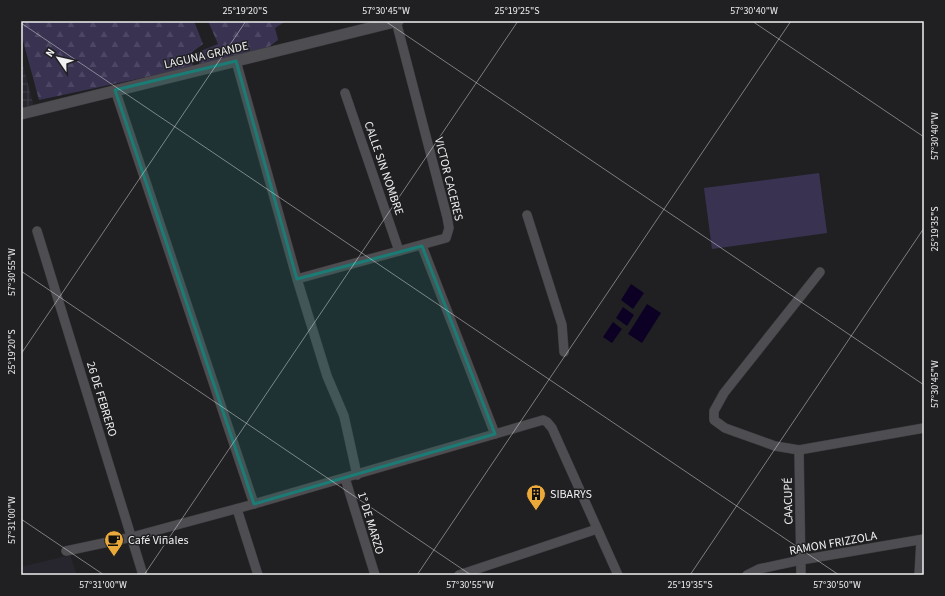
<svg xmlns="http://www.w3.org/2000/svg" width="945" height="596" font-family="'Source Sans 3',sans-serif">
<defs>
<pattern id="industrial-grid" width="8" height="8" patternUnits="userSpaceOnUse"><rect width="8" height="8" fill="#27262f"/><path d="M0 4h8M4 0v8" fill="none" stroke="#3c3b43"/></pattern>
<pattern id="forest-firs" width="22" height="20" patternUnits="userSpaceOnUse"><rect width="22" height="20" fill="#393351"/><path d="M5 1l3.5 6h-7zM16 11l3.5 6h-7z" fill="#4c4762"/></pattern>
</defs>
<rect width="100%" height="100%" fill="#202023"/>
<!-- built -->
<path fill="#27262f" d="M70,555L77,575H21V567Z"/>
<!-- industrial -->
<path fill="url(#industrial-grid)" d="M21,58L35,111L21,114Z"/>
<!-- forest -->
<g fill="url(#forest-firs)">
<path d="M21,21H194L203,44L191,53L193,67L39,100L21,33Z"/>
<path d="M208,21H286L275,28L278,40L266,49L200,66L196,53L218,44Z"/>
</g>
<!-- garden -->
<path fill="#393351" d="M819,173L827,233L712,249L704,188Z"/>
<!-- water -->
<g fill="#0c0124">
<path d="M631,284L644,293L633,309L621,300Z"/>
<path d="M647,304L661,313L642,343L628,334Z"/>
<path d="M623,307L634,315L627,326L616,318Z"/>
<path d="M613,322L622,329L612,343L603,337Z"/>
</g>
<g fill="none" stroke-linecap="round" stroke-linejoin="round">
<!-- minor casing -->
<g stroke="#3c3c3e" stroke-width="10">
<g id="minor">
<path d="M236,61L297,279L327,376L344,416L357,475"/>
<path d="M115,90L254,504"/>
<path d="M345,93L399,251"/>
<path d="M527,215L562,325L564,352"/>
<path d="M37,231L143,575"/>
<path d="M422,246L495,434"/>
<path d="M820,272L724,393L714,411V420L725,428L736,432L775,446L799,450L924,428"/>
<path d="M297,279L446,238L449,228L447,217L396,21"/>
<path d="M799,450L801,575"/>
<path d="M345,478L375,575"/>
<path d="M237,509L258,575"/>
<path d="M66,551L132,537L254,504L543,420L547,422L552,428L618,575"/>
<path d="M459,575L597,529"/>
<path d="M747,575L759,569L801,560L924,539"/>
<path d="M919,575L921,540"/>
</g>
</g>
<!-- secondary casing -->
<g stroke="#3c3c3e" stroke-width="12">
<path id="secondary" d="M21,114L398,21"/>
</g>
<!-- minor -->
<use href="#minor" stroke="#4e4d51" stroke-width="9"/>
<!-- secondary -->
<use href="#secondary" stroke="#4e4d51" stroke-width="11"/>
</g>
<!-- marked area -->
<path fill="#1a7c75" fill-opacity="0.2" stroke="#1a7c75" stroke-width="3" stroke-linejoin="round" d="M236,61L297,279L422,246L495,434L254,504L115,90Z"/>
<!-- ticks -->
<path fill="none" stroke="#efeff1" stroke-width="1" stroke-opacity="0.45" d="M385,21L924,385M752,21L924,137M21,23L839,575M21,271L471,575M21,354L246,21M21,519L104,575M144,575L518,21M417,575L791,21M690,575L924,228"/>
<!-- icons -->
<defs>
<g id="building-pin" transform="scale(1)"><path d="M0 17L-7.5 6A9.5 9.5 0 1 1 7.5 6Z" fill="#eba939" stroke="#202023"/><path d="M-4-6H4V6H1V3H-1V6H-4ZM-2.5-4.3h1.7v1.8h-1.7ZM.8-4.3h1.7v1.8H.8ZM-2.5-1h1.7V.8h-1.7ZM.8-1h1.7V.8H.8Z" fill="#111"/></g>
<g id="cafe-pin" transform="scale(1)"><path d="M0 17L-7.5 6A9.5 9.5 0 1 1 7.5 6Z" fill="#eba939" stroke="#202023"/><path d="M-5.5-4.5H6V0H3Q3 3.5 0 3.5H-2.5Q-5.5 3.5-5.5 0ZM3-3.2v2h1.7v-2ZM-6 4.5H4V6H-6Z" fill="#111"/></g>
</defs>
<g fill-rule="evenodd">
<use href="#building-pin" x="536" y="494"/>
<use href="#cafe-pin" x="114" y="540"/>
</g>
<g text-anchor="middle" stroke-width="3" stroke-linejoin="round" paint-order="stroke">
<!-- street labels -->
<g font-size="12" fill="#efeff1" stroke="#202023">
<text transform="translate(206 55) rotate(-13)" y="4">LAGUNA GRANDE</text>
<text transform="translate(384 168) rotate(71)" y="4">CALLE SIN NOMBRE</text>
<text transform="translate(449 179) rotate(76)" y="4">VICTOR CACERES</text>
<text transform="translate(102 399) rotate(73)" y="4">26 DE FEBRERO</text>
<text transform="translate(788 501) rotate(-91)" y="4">CAACUPÉ</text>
<text transform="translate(371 523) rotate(73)" y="4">1° DE MARZO</text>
<text transform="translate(833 543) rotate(-10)" y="4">RAMON FRIZZOLA</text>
</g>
<!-- poi labels -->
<g font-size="12" fill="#efeff1" stroke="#202023" text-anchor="start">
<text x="550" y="498">SIBARYS</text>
<text x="128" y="544">Café Viñales</text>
</g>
</g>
<!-- border -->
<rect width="945" height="596" fill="none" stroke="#202023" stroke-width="44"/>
<!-- north arrow -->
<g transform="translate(58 58) rotate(304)" stroke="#202023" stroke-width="3" paint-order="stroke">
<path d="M0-3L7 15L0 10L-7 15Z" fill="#efeff1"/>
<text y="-6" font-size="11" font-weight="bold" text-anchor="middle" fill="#efeff1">N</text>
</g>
<rect x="22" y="22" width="901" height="552" fill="none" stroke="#efeff1" stroke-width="1.5"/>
<g font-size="10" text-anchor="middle" fill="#efeff1">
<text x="245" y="14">25°19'20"S</text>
<text x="386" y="14">57°30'45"W</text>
<text x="517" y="14">25°19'25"S</text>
<text x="754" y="14">57°30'40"W</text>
<text transform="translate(934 136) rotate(-90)" y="4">57°30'40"W</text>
<text transform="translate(934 229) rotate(-90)" y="4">25°19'35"S</text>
<text transform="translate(11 272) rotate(-90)" y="4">57°30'55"W</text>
<text transform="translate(11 352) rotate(-90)" y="4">25°19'20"S</text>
<text transform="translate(934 384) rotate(-90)" y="4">57°30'45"W</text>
<text transform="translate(11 520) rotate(-90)" y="4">57°31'00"W</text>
<text x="103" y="588">57°31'00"W</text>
<text x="470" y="588">57°30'55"W</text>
<text x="690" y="588">25°19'35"S</text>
<text x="837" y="588">57°30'50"W</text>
</g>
</svg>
